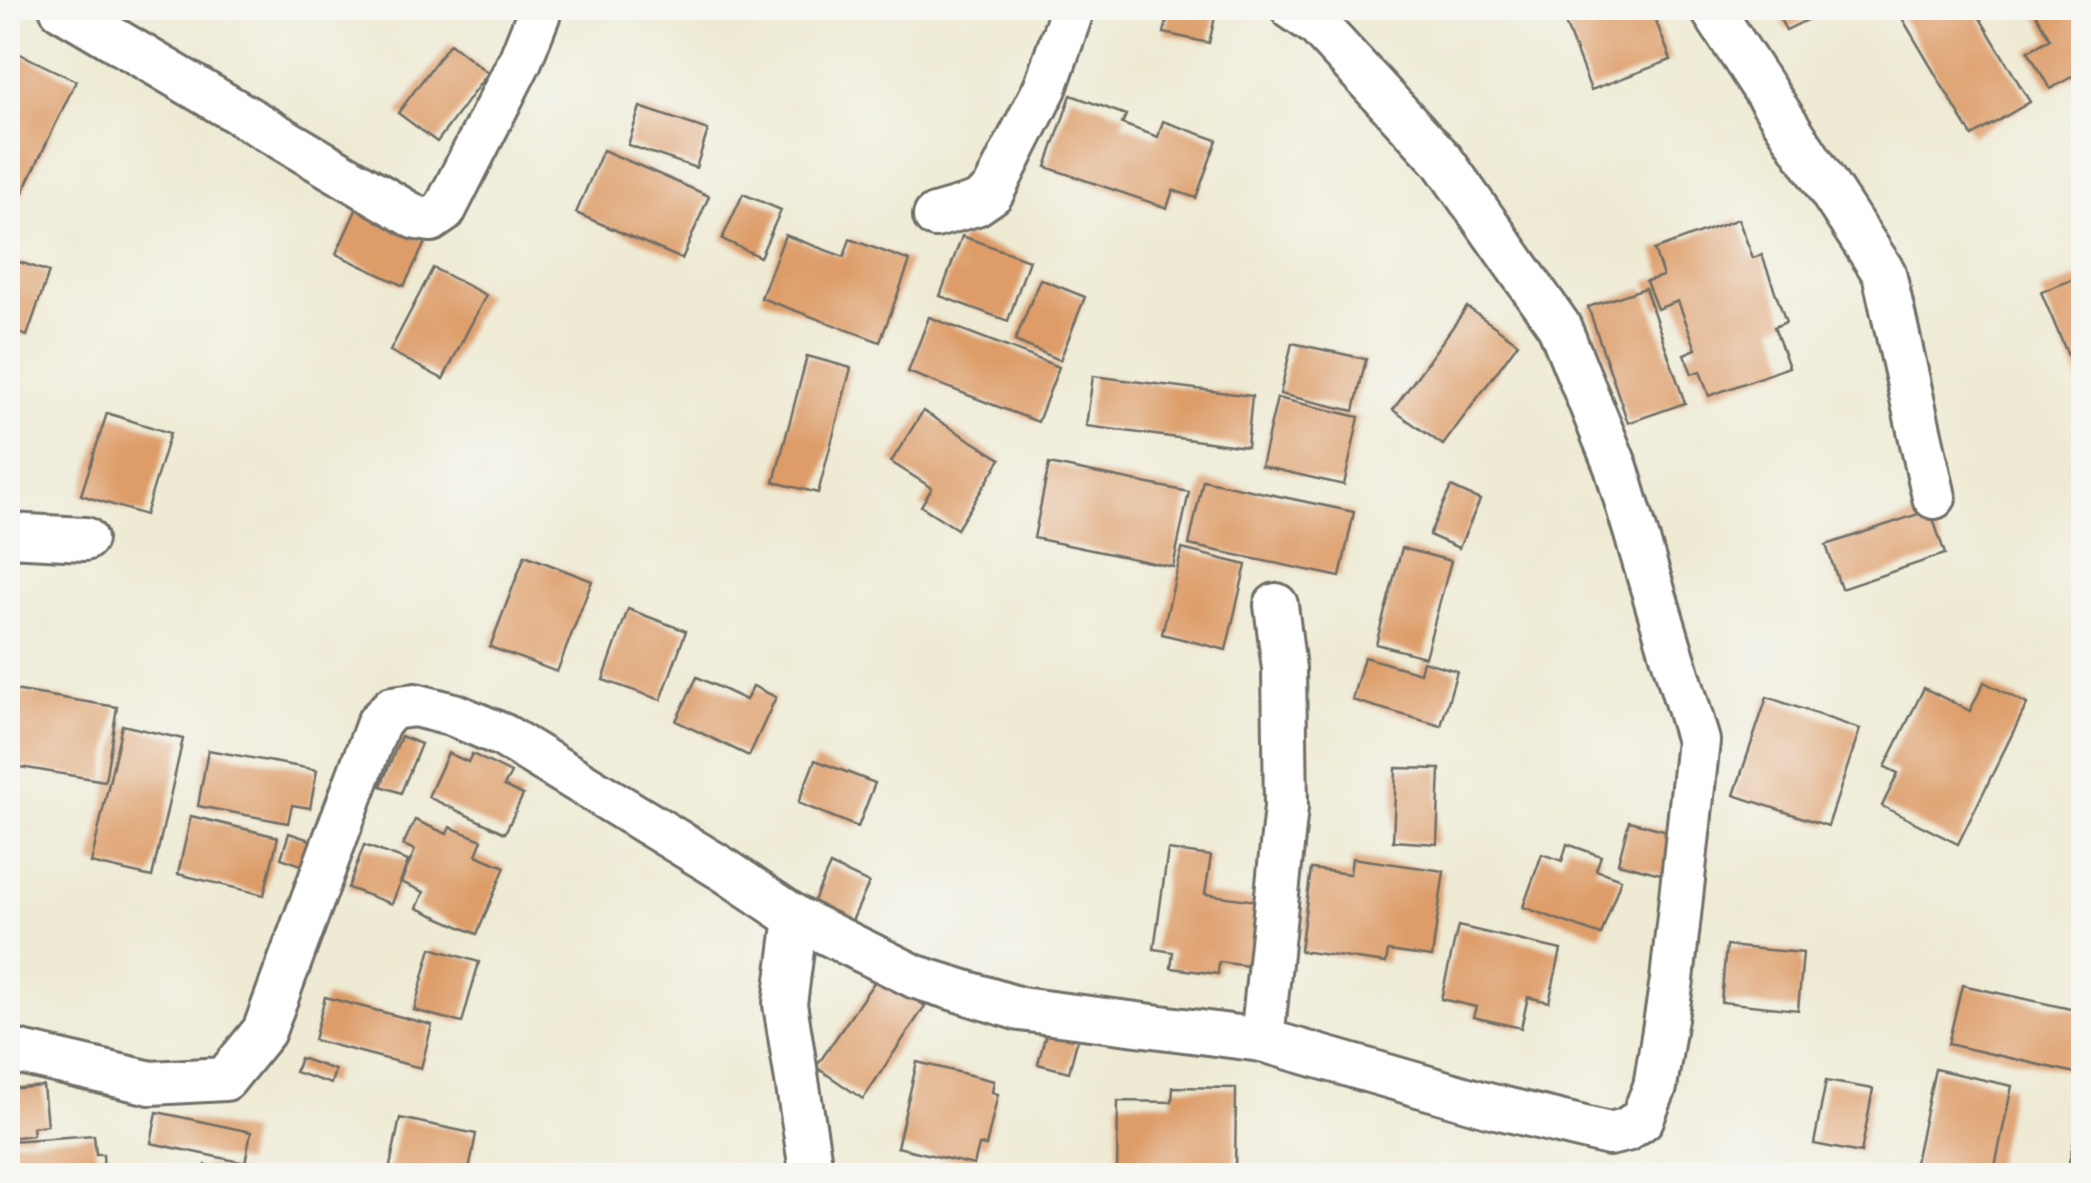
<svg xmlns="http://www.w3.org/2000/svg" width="2091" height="1183" font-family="'Indie Flower',sans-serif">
<rect width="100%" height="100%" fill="#f6f6f2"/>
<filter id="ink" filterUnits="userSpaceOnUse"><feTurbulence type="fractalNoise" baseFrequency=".01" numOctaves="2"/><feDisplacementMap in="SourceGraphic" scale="20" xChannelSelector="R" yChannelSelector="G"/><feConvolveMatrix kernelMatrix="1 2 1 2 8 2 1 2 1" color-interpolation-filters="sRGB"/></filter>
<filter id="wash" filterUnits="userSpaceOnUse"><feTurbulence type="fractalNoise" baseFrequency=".0048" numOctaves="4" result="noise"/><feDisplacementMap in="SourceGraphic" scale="40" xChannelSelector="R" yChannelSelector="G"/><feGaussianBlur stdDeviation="2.25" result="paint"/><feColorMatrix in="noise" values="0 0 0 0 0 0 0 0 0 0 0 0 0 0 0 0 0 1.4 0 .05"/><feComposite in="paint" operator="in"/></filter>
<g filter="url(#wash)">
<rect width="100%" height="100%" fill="#eeead3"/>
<g id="blocks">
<!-- building -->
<g fill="#dd9c67">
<path d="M1170,8L1215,17L1209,43L1164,33Z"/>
<path d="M1559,8H1664L1666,12L1654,16L1671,60L1591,90Z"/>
<path d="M1774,8H1831L1786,30Z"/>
<path d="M1896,8H1974L2030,102L1972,136Z"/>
<path d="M2032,8H2084V70L2050,89L2028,51L2050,39Z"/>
<path d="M450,43L488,73L437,142L398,113Z"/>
<path d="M8,48L76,81L17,205L8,201Z"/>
<path d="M1071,95L1126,115L1122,124L1158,137L1163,121L1217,140L1196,198L1173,190L1167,208L1046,167Z"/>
<path d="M640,107L708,130L696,168L628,145Z"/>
<path d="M603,150L709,196L682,259L576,213Z"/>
<path d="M743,194L781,210L760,257L722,239Z"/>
<path d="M357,208L426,241L404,286L336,254Z"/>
<path d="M1738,219L1753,258L1762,255L1786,322L1774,327L1789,367L1709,396L1700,371L1692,374L1684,354L1696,349L1678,301L1657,309L1646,281L1663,276L1654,250Z"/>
<path d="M785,235L844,257L850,239L910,261L880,342L761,298Z"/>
<path d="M962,236L1029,260L1008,321L940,296Z"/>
<path d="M8,258L49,272L27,336L8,329Z"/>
<path d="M433,268L486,295L443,379L390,351Z"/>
<path d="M2084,275V391H2083L2041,292Z"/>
<path d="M1040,279L1085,297L1060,360L1015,341Z"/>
<path d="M1645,288L1685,403L1628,423L1588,307Z"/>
<path d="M1467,307L1518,343L1443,445L1393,410Z"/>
<path d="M929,317L1059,367L1038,422L908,372Z"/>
<path d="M1292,343L1366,359L1354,411L1280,394Z"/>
<path d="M807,356L851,368L818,493L774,482Z"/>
<path d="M1093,376L1252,396L1247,447L1086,426Z"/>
<path d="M1277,398L1359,417L1344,485L1261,466Z"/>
<path d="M923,411L1001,459L957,529L921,506L932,488L891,462Z"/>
<path d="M107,413L170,433L145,515L81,495Z"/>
<path d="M1049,464L1189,492L1173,567L1034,538Z"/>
<path d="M1203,480L1354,512L1340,577L1189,545Z"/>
<path d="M1451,487L1480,500L1459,548L1429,535Z"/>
<path d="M1930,510L1945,554L1841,589L1826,545Z"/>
<path d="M1402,548L1451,561L1425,657L1376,644Z"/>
<path d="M1182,549L1246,565L1226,650L1162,634Z"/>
<path d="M525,555L592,581L557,672L490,647Z"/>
<path d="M628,609L686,631L661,700L603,680Z"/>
<path d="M1364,657L1420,673L1423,661L1457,671L1441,726L1352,700Z"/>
<path d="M697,677L746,700L753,686L776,697L749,756L676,721Z"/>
<path d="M1984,682L2027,704L1958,844L1882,806L1898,773L1885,767L1924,688L1970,711Z"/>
<path d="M8,689L117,707L105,781L8,765Z"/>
<path d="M1767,697L1860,729L1828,826L1734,795Z"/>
<path d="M122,725L183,739L152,877L91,863Z"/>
<path d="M401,736L421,744L401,793L381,786Z"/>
<path d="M208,750L317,770L310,808L292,805L288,823L198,806Z"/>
<path d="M448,753L468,762L472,754L511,773L504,786L523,795L505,833L428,797Z"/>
<path d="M815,760L875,783L858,827L798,803Z"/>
<path d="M1396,768L1440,769L1437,844L1393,841Z"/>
<path d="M191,816L278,837L264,895L178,874Z"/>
<path d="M415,820L447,834L450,827L482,840L476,855L505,867L477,934L417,908L424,892L401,882L415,850L403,845Z"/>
<path d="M1629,821L1679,834L1668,876L1618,863Z"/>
<path d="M289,833L316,842L307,867L281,858Z"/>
<path d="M1567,844L1601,856L1596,870L1621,879L1601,935L1523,907L1542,854L1562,861Z"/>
<path d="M364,845L408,861L392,904L348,888Z"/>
<path d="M1168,850L1211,856L1205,894L1264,902L1255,967L1219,962L1218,974L1171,968L1173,952L1154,949Z"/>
<path d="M1352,858L1444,871L1432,957L1388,951L1386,963L1300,951L1311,869L1350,874Z"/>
<path d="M830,865L869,883L852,921L813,903Z"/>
<path d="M1458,926L1561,950L1549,1002L1528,997L1521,1028L1473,1017L1476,1007L1441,999Z"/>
<path d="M1726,946L1803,953L1798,1010L1721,1002Z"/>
<path d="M431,948L479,962L462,1023L414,1010Z"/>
<path d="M879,975L925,1006L863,1099L816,1067Z"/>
<path d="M1962,985L2084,1012V1075L1948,1044Z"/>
<path d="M325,997L432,1025L421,1068L314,1040Z"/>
<path d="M1048,1025L1079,1034L1069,1072L1038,1064Z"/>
<path d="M300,1058L335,1070L331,1084L295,1072Z"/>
<path d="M917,1062L994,1081L992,1092L998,1094L986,1146L979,1145L974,1165L897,1147Z"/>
<path d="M1935,1069L2012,1086L1993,1176H1912Z"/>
<path d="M1826,1081L1873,1089L1861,1153L1814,1144Z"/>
<path d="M43,1086L47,1125L32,1127L33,1135L8,1138V1089Z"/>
<path d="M1173,1087L1236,1088L1235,1176H1117L1118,1101L1172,1102Z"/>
<path d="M2082,1104L2084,1176H2066Z"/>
<path d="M157,1112L251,1132L245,1163L151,1143Z"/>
<path d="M400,1118L476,1134L468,1176H388Z"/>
<path d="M94,1135L96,1154H103L104,1176H12L10,1141Z"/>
<path d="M206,1165L239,1172L238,1176H204Z"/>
</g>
</g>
</g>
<g filter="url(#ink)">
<use href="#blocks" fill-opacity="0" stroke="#6f6e66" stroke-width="2.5"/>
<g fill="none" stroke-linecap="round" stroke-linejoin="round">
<!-- minor casing -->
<g stroke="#6f6e66" stroke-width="48">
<g id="minor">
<path d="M61,8L417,218L431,220L444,211L520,61L541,8"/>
<path d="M1711,8L1884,273L1934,497"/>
<path d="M935,216L976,204L992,193L1045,88L1073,8"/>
<path d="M8,535L85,539"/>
<path d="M796,918L785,1004L812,1176"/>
<path d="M1262,1040L1286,807L1284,669L1276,605"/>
<path d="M8,1050L151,1083L225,1079L264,1031L378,723L392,708L415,705L454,715L504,736L726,871L796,918L916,977L1020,1009L1262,1040L1488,1105L1609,1134L1626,1130L1642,1119L1655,1087L1672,980L1698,741L1616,467L1559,326L1442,160L1317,25L1292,8"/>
</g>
</g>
<!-- minor -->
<use href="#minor" stroke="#fff" stroke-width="42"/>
</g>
</g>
<!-- margin -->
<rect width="2091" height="1183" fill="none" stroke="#f6f6f2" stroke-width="40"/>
</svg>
